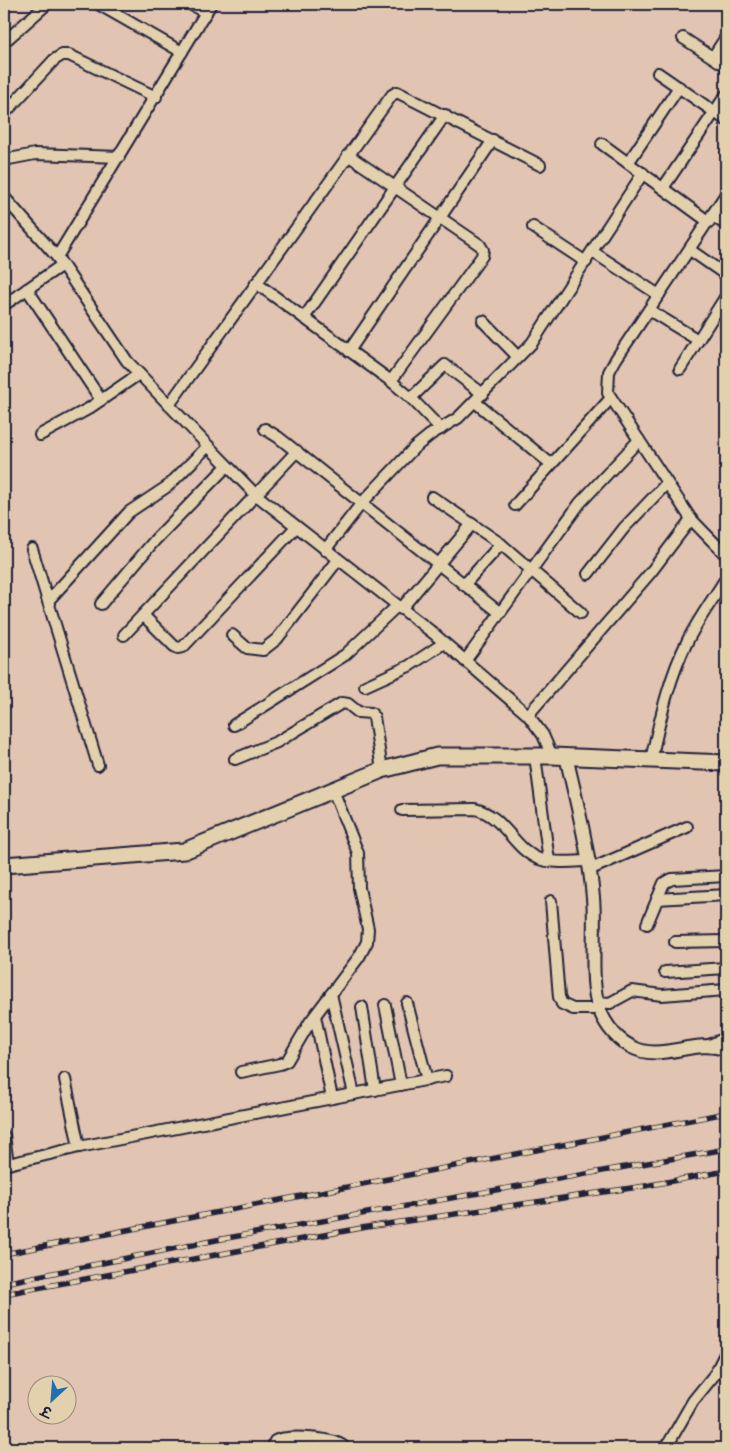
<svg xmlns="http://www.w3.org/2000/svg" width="730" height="1452" font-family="'Playpen Sans','Playpen Sans Deva',sans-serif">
<rect width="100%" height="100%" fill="#e1c4b2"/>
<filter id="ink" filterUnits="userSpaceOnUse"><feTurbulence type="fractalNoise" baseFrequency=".02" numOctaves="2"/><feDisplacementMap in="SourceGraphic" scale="10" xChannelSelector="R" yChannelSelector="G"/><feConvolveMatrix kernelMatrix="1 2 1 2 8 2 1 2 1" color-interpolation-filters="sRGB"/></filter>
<g filter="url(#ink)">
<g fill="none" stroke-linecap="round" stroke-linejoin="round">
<!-- minor casing -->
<g stroke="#22223b" stroke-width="14">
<g id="minor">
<path d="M98,4L182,52"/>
<path d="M190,4L206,13"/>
<path d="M683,38L726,66"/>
<path d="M4,42L47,4"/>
<path d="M713,57L726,37"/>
<path d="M658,73L726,120"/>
<path d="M4,114L54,60L62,55H69L156,97"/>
<path d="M602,144L709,222"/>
<path d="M348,155L480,245L483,250L482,256L391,381"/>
<path d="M4,160L35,154L119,157"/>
<path d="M628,163L679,87"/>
<path d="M663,188L726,95"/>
<path d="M726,194L616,359L609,372L608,393L691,519L726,555"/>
<path d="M4,197L57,257L127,361L215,453L255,494L433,633L528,715L543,735L552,756"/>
<path d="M713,216L726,225"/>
<path d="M533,227L586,262"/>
<path d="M690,250L726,275"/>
<path d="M593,252L659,295"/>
<path d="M57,257L211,4"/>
<path d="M256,283L391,381L411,398L441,429"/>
<path d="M27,289L101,400"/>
<path d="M4,305L62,265"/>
<path d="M649,310L698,340"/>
<path d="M304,318L445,115"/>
<path d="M483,321L518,357"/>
<path d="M349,351L493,140"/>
<path d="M680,369L726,296"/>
<path d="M411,398L445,365L483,394"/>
<path d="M475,402L551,464"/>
<path d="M169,405L392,95L397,92L540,165"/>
<path d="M265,429L278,437L499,612"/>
<path d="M40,435L88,409L139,374"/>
<path d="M432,497L501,544L581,613"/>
<path d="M515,505L611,398"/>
<path d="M32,549L98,765"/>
<path d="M325,550L361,504L414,448L430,435L458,418L532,343L643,173"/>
<path d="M588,574L624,528L667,483"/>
<path d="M464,585L501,544"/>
<path d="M48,601L129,512L168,486L208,446"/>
<path d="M101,604L155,540L227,466"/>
<path d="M401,609L472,524"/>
<path d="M143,615L174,646L178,648L183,647L296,527"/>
<path d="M124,635L297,451"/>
<path d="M232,635L247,648L263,650L277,639L338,560"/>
<path d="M465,661L580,503L639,440"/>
<path d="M365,686L409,666L444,643"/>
<path d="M528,715L651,572L691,519"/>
<path d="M234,725L345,655L397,606"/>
<path d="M535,756L549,861"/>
<path d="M235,759L277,742L342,703L348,704L358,712L371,713L374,717L382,770"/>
<path d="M651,760C660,720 669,677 688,640C699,618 714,598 726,578"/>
<path d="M402,810L475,809C505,816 513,849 539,859C553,864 574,861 590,861"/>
<path d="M591,869L687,827"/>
<path d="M657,899L726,895"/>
<path d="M551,901L559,997L562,1004L573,1009H600"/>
<path d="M647,924L664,883L672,879L726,876"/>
<path d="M675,942L726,941"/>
<path d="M665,972L726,968"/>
<path d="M331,994L354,1094"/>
<path d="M597,1002L610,1003L632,991L662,995L726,990"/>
<path d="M407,1003L427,1080"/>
<path d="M385,1005L401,1085"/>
<path d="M362,1007L375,1090"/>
<path d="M315,1016L332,1098"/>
<path d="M709,1045L726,1038"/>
<path d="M241,1072L280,1064L287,1061L310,1022L359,957L367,942L368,929L359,888L358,853L333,790"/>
<path d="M65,1079L79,1147"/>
<path d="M4,1136L8,1164"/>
<path d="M4,1165L79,1147L446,1076"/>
<path d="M272,1448L275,1441C287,1435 337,1437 345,1448"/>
<path d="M666,1448L693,1401L715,1374L726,1352"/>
</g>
</g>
<!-- tertiary casing -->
<g stroke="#22223b" stroke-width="16">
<path id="tertiary" d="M566,756C577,804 589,850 593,898C596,928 590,974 597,1001C601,1019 614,1038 630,1046C660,1064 695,1037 726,1050"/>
</g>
<!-- secondary casing -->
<g stroke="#22223b" stroke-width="19">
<path id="secondary" d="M4,865L184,851L382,770L437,756H552L726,763"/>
</g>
<!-- minor -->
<use href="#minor" stroke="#e3d1ae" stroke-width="10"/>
<!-- tertiary -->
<use href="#tertiary" stroke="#e3d1ae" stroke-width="12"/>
<!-- secondary -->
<use href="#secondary" stroke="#e3d1ae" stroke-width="15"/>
<!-- rail casing -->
<g stroke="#22223b" stroke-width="5.5">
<g id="rail">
<path d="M4,1254L726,1113"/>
<path d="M4,1283L216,1240L726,1149"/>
<path d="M4,1294L367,1227L645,1186L726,1171"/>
</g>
</g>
<!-- rail -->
<use href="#rail" stroke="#e3d1ae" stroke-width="4" stroke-dasharray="11" stroke-linecap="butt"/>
</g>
</g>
<!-- margin -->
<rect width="730" height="1452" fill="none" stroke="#e3d1ae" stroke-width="20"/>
<rect x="10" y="10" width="710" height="1432" fill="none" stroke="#22223b" stroke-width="2" filter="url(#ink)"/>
<!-- north arrow -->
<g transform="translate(52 1400) rotate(206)"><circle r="24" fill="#e3d1ae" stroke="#968b80"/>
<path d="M0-4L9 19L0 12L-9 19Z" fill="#1f6fb2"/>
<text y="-8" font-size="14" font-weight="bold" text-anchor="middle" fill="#22223b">उ</text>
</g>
</svg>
